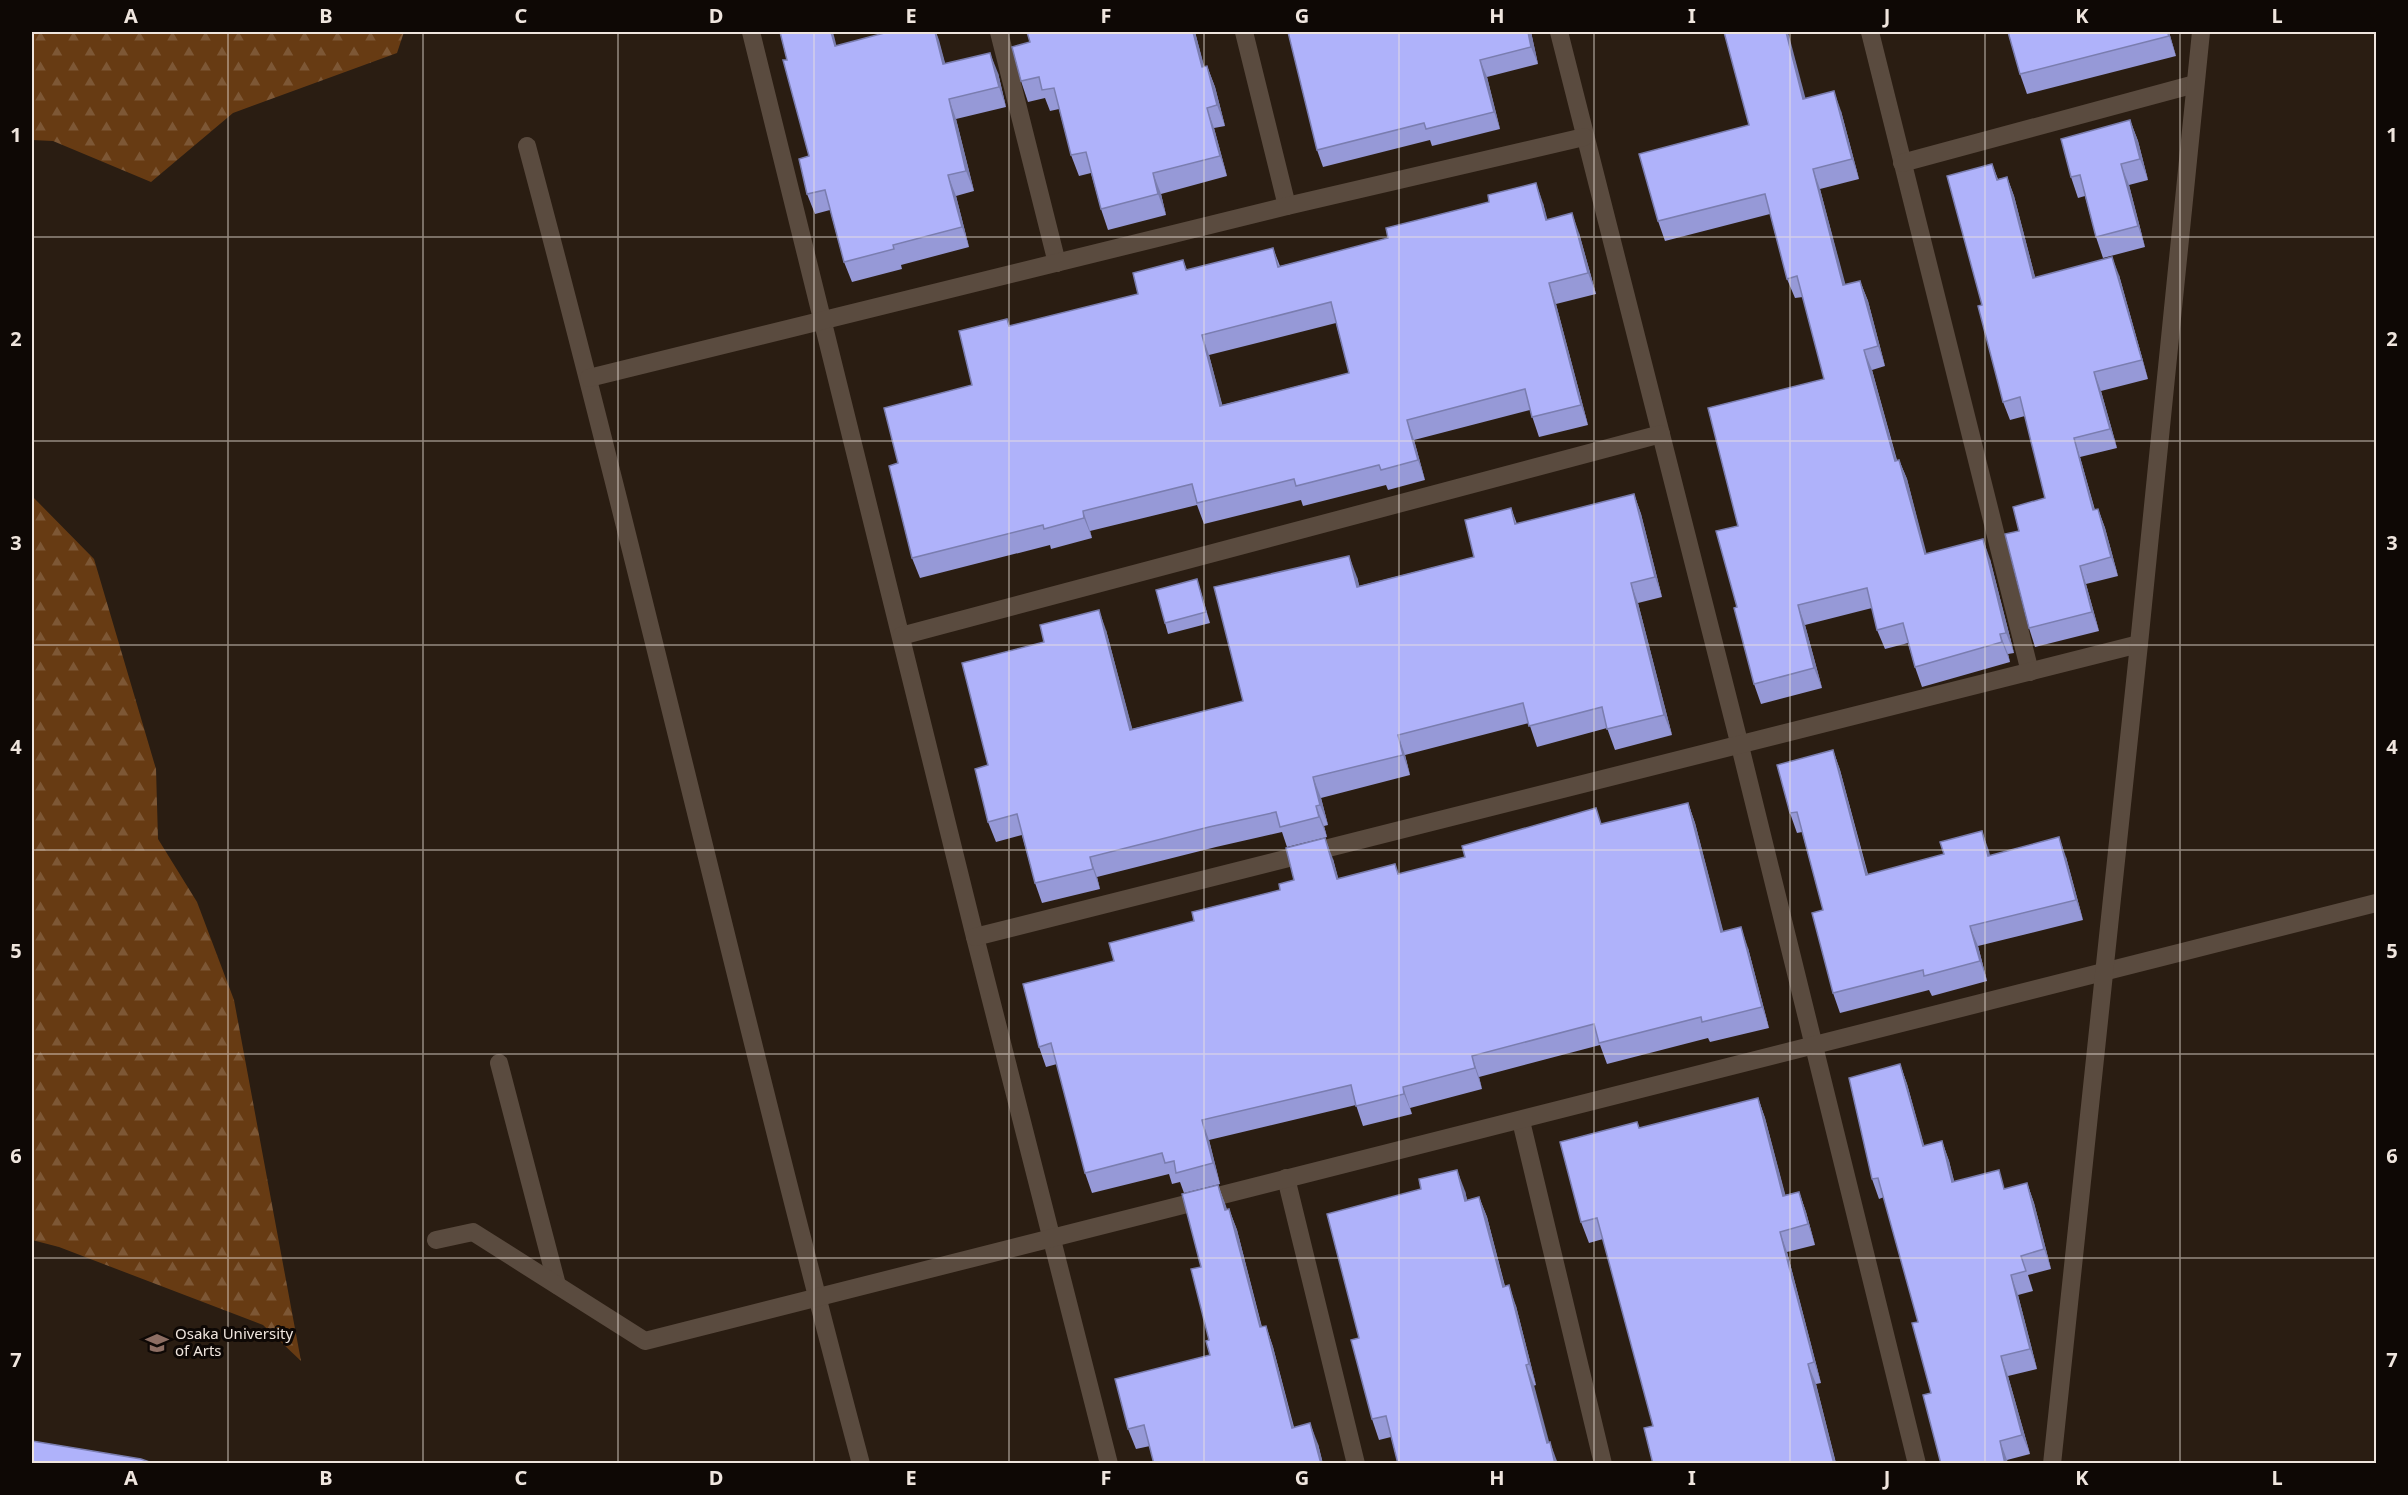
<svg xmlns="http://www.w3.org/2000/svg" width="2408" height="1495" font-family="'Noto Sans',sans-serif">
<defs>
<pattern id="forest-firs" width="22" height="20" patternUnits="userSpaceOnUse" patternTransform="scale(1.5)"><rect width="22" height="20" fill="#673b13"/><path d="M5 1l3.5 6h-7zM16 11l3.5 6h-7z" fill="#7d5735"/></pattern>
</defs>
<rect width="100%" height="100%" fill="#2a1d12"/>
<!-- forest -->
<g fill="url(#forest-firs)">
<path d="M32,32H404L397,53L233,113L151,182L53,141L32,140Z"/>
<path d="M32,496L94,559L156,769L158,839L197,902L234,1000L301,1361L263,1325L59,1247L32,1240Z"/>
</g>
<g fill="none" stroke-linecap="round" stroke-linejoin="round">
<!-- minor -->
<g stroke="#5a4b3f" stroke-width="18">
<path d="M751,32L975,937L1109,1464"/>
<path d="M999,32L1057,263"/>
<path d="M1244,32L1287,206"/>
<path d="M1559,32L1740,746L1917,1464"/>
<path d="M1870,32L2030,672"/>
<path d="M527,146C644,583 744,1026 861,1464"/>
<path d="M1902,163L2195,84"/>
<path d="M589,378L1287,206L1584,137"/>
<path d="M901,636L1661,434"/>
<path d="M975,937L2139,644"/>
<path d="M499,1063L557,1285"/>
<path d="M1521,1121L1603,1464"/>
<path d="M1286,1178L1356,1464"/>
<path d="M436,1240L473,1232L645,1341L2376,903"/>
<path d="M2052,1464L2139,644L2201,32"/>
</g>
</g>
<!-- wall -->
<g fill="#9699d7" fill-rule="evenodd">
<path d="M888,32H936L945,64L998,73L1006,107L956,119L974,191L956,196L969,247L901,265L902,269L852,282L844,262L830,210L815,214L807,194L809,156L787,60Z"/>
<path d="M1195,32L1204,67L1207,66L1215,87L1225,126L1214,128L1227,176L1161,194L1166,215L1108,230L1101,209L1091,173L1079,176L1071,155L1059,109L1050,111L1045,98L1028,102L1021,81L1030,42Z"/>
<path d="M1288,32H1531L1538,64L1487,77L1500,129L1432,146L1430,140L1323,167L1317,150Z"/>
<path d="M2169,32L2176,56L2027,94L2020,74Z"/>
<path d="M1805,99L1841,111L1859,179L1820,189L1845,285L1860,281L1868,301L1885,366L1872,370L1897,460H1899L1907,479L1926,554L1990,559L2014,653L2008,654L2010,662L1922,687L1915,667L1908,643L1885,649L1877,630L1872,608L1805,625L1822,688L1761,704L1754,684L1737,607L1738,526L1824,379L1803,297L1795,298L1787,279L1770,214L1665,241L1658,221L1749,125Z"/>
<path d="M2130,120L2138,141L2148,180L2129,185L2145,247L2103,258L2096,237L2085,196L2078,198L2071,177Z"/>
<path d="M1992,164L1998,179L2007,177L2014,196L2035,277L2119,275L2148,379L2101,391L2117,448L2080,457L2095,510L2098,509L2105,528L2118,576L2086,584L2099,631L2035,647L2029,628L2019,531L2045,498L2025,416L2010,420L2003,402Z"/>
<path d="M1543,203L1547,220L1579,233L1596,294L1556,304L1588,425L1539,437L1530,410L1414,440L1425,480L1388,490L1386,485L1303,506L1301,500L1204,524L1197,505L1090,531L1092,538L1051,549L1050,545L920,578L912,558L898,463L972,385L1010,326L1138,294L1183,260L1187,270L1273,248L1280,266ZM1336,323L1349,373L1222,405L1209,355Z"/>
<path d="M1634,494L1641,514L1662,597L1638,603L1672,735L1615,750L1607,728L1537,747L1529,723L1405,755L1410,775L1321,798L1328,825L1324,826L1327,837L1287,847L1282,832L1216,847L1097,877L1100,889L1042,903L1035,883L1022,835L996,842L988,822V765L1044,642L1106,630L1132,729L1243,701L1357,577L1359,586L1474,557L1511,508L1517,524Z"/>
<path d="M1197,579L1210,623L1168,634L1165,623Z"/>
<path d="M1833,750L1840,770L1868,874L1990,855L2066,857L2083,920L1978,946L1987,981L1932,996L1929,990L1840,1013L1833,993L1823,910L1802,832L1797,833L1790,813Z"/>
<path d="M1688,803L1695,823L1723,932L1748,948L1769,1028L1710,1042L1708,1038L1607,1064L1600,1045L1479,1077L1482,1089L1410,1108L1412,1114L1363,1126L1356,1105L1209,1140L1220,1184L1184,1193L1180,1182L1172,1184L1169,1174L1092,1193L1085,1173L1057,1064L1046,1067L1039,1047L1114,961L1194,921L1280,890L1294,880L1333,859L1338,878L1398,874Z"/>
<path d="M1900,1064L1907,1084L1924,1146L1942,1141L1949,1161L1954,1181L2005,1189L2027,1183L2034,1203L2051,1269L2028,1275L2033,1291L2018,1295L2037,1369L2008,1376L2030,1454L2007,1460L2008,1464H1941L1931,1393L1918,1322L1884,1197L1879,1199L1872,1179Z"/>
<path d="M1758,1098L1765,1118L1785,1195L1799,1192L1806,1212L1815,1245L1787,1252L1821,1383L1816,1384L1836,1463L1839,1462L1840,1464H1653L1644,1428L1653,1426L1603,1239L1589,1243L1581,1222L1560,1142L1637,1122L1639,1128Z"/>
<path d="M1218,1185L1227,1210L1229,1209L1237,1230L1262,1327L1266,1326L1273,1347L1294,1427L1318,1444L1323,1464H1154L1150,1446L1136,1449L1128,1429L1210,1355L1209,1340L1201,1267Z"/>
<path d="M1465,1191L1467,1200L1479,1197L1487,1217L1505,1286L1516,1306L1536,1385L1391,1437L1379,1440L1372,1419L1359,1338Z"/>
</g>
<!-- shaded-wall -->
<g fill="#7a7daf">
<path d="M831,32H833L842,67L835,46Z"/>
<path d="M935,32H936L939,40L951,85L943,64Z"/>
<path d="M1193,32H1195L1210,88L1202,67Z"/>
<path d="M1528,32H1531L1538,64L1531,47Z"/>
<path d="M1786,32H1788L1811,119L1803,99Z"/>
<path d="M2167,32H2169L2176,56L2169,36Z"/>
<path d="M990,53L998,73L1006,107L999,87Z"/>
<path d="M1480,60L1487,77L1500,129L1494,112Z"/>
<path d="M1207,66L1215,87L1225,126L1217,105Z"/>
<path d="M1834,91L1841,111L1859,179L1852,159Z"/>
<path d="M949,99L956,119L974,191L966,171Z"/>
<path d="M1207,108L1214,128L1227,176L1220,156Z"/>
<path d="M2130,120L2138,141L2148,180L2140,159Z"/>
<path d="M2121,164L2129,185L2145,247L2138,226Z"/>
<path d="M1813,169L1820,189L1851,305L1843,285Z"/>
<path d="M1153,173L1161,194L1166,215L1158,194Z"/>
<path d="M948,175L956,196L969,247L962,227Z"/>
<path d="M2007,177L2014,196L2040,296L2033,278Z"/>
<path d="M1536,183L1543,203L1553,240L1546,220Z"/>
<path d="M1572,213L1579,233L1596,294L1588,273Z"/>
<path d="M2112,257L2119,275L2148,379L2142,360Z"/>
<path d="M1860,281L1868,301L1885,366L1878,346Z"/>
<path d="M1549,283L1556,304L1588,425L1581,405Z"/>
<path d="M1202,335L1209,355L1228,426L1220,406Z"/>
<path d="M1864,350L1872,370L1902,480L1895,461Z"/>
<path d="M2094,372L2101,391L2117,448L2110,429Z"/>
<path d="M1407,420L1414,440L1425,480L1418,460Z"/>
<path d="M2074,438L2080,457L2100,529L2093,510Z"/>
<path d="M1899,460L1907,479L1932,574L1925,554Z"/>
<path d="M1634,494L1641,514L1662,597L1655,577Z"/>
<path d="M2098,509L2105,528L2118,576L2111,557Z"/>
<path d="M1083,511L1090,531L1092,538L1084,518Z"/>
<path d="M1983,539L1990,559L2014,653L2006,633Z"/>
<path d="M1349,556L1357,577L1365,607L1357,587Z"/>
<path d="M2080,566L2086,584L2099,631L2092,612Z"/>
<path d="M1631,583L1638,603L1672,735L1664,715Z"/>
<path d="M1798,605L1805,625L1822,688L1814,668Z"/>
<path d="M1099,610L1106,630L1138,750L1130,730Z"/>
<path d="M2000,634L2008,654L2010,662L2002,642Z"/>
<path d="M1398,735L1405,755L1410,775L1403,755Z"/>
<path d="M1833,750L1840,770L1873,895L1866,875Z"/>
<path d="M1313,777L1321,798L1328,825L1320,805Z"/>
<path d="M1688,803L1695,823L1729,953L1721,932Z"/>
<path d="M1316,806L1324,826L1327,837L1319,817Z"/>
<path d="M1982,831L1989,851L1995,876L1988,856Z"/>
<path d="M2059,837L2066,857L2083,920L2076,900Z"/>
<path d="M1325,838L1333,859L1344,899L1337,879Z"/>
<path d="M1090,857L1097,877L1100,889L1093,869Z"/>
<path d="M1970,926L1978,946L1987,981L1980,961Z"/>
<path d="M1741,927L1748,948L1769,1028L1762,1007Z"/>
<path d="M1472,1056L1479,1077L1482,1089L1475,1068Z"/>
<path d="M1900,1064L1907,1084L1930,1166L1923,1146Z"/>
<path d="M1403,1087L1412,1114L1404,1094Z"/>
<path d="M1758,1098L1765,1118L1791,1216L1783,1196Z"/>
<path d="M1202,1120L1209,1140L1220,1184L1213,1163Z"/>
<path d="M1942,1141L1949,1161L1959,1201L1952,1182Z"/>
<path d="M1457,1170L1465,1191L1472,1221L1465,1201Z"/>
<path d="M2027,1183L2034,1203L2051,1269L2044,1249Z"/>
<path d="M1218,1185L1226,1206L1232,1231L1225,1210Z"/>
<path d="M1799,1192L1806,1212L1815,1245L1808,1224Z"/>
<path d="M1479,1197L1487,1217L1510,1307L1503,1287Z"/>
<path d="M1229,1209L1237,1230L1267,1348L1260,1327Z"/>
<path d="M1780,1232L1787,1252L1821,1383L1814,1362Z"/>
<path d="M2011,1275L2018,1295L2037,1369L2030,1349Z"/>
<path d="M1509,1285L1516,1306L1536,1385L1529,1364Z"/>
<path d="M1266,1326L1273,1347L1299,1449L1292,1428Z"/>
<path d="M2001,1356L2008,1376L2030,1454L2022,1435Z"/>
<path d="M1808,1364L1816,1384L1836,1464H1834Z"/>
<path d="M1526,1365L1534,1385L1555,1464L1547,1443Z"/>
<path d="M1310,1423L1318,1444L1323,1464H1321Z"/>
<path d="M2000,1441L2007,1460L2008,1464H2005Z"/>
<path d="M1550,1442L1558,1464H1555Z"/>
</g>
<!-- building -->
<g fill="#afb2fa" stroke="#7a7daf" stroke-width="1.5" fill-rule="evenodd">
<path d="M780,32H831L835,46L888,32H935L943,64L990,53L999,87L949,99L966,171L948,175L962,227L893,245L894,249L844,262L825,190L807,194L799,159L809,156L783,60H787Z"/>
<path d="M1027,32H1193L1202,67L1207,66L1217,105L1207,108L1220,156L1153,173L1158,194L1101,209L1086,152L1071,155L1054,88L1042,90L1039,77L1021,81L1012,47L1030,42Z"/>
<path d="M1288,32H1528L1531,47L1480,60L1494,112L1426,129L1424,123L1317,150Z"/>
<path d="M1724,32H1786L1803,99L1834,91L1852,159L1813,169L1843,285L1860,281L1878,346L1864,350L1895,461L1899,460L1925,554L1983,539L2006,633L2000,634L2002,642L1915,667L1903,623L1877,630L1867,588L1798,605L1814,668L1754,684L1734,608L1737,607L1716,531L1738,526L1708,408L1824,379L1797,276L1787,279L1765,194L1658,221L1639,154L1749,125Z"/>
<path d="M2008,32H2167L2169,36L2020,74Z"/>
<path d="M2130,120L2140,159L2121,164L2138,226L2096,237L2080,175L2071,177L2061,139Z"/>
<path d="M1992,164L1997,180L2007,177L2033,278L2112,257L2142,360L2094,372L2110,429L2074,438L2093,510L2098,509L2111,557L2080,566L2092,612L2029,628L2005,534L2019,531L2013,507L2045,498L2020,397L2003,402L1978,306L1982,305L1947,176Z"/>
<path d="M1536,183L1546,220L1572,213L1588,273L1549,283L1581,405L1532,417L1525,389L1407,420L1418,460L1381,470L1379,465L1296,486L1294,479L1197,503L1192,484L1083,511L1084,518L1044,529L1043,525L912,558L889,466L898,463L884,408L972,385L959,331L1007,319L1009,326L1138,294L1133,273L1183,260L1186,270L1273,248L1278,267L1388,238L1386,228L1489,202L1488,195ZM1331,302L1349,373L1220,406L1202,335Z"/>
<path d="M1634,494L1655,577L1631,583L1664,715L1607,729L1602,707L1529,726L1523,703L1398,735L1403,755L1313,777L1320,805L1316,806L1319,817L1280,827L1276,812L1209,827L1090,857L1093,869L1035,883L1017,814L988,822L975,769L988,765L962,663L1044,642L1040,625L1099,610L1130,730L1243,701L1214,587L1349,556L1357,587L1474,557L1465,520L1511,508L1515,524Z"/>
<path d="M1197,579L1206,612L1165,623L1156,590Z"/>
<path d="M1833,750L1866,875L1944,854L1940,842L1982,831L1988,856L2059,837L2076,900L1970,926L1980,961L1924,976L1923,970L1833,993L1812,913L1823,910L1797,812L1790,813L1777,765Z"/>
<path d="M1688,803L1721,932L1741,927L1762,1007L1702,1022L1701,1017L1599,1043L1594,1024L1472,1056L1475,1068L1403,1087L1404,1094L1356,1106L1351,1085L1202,1120L1213,1163L1176,1173L1174,1161L1165,1163L1162,1153L1085,1173L1051,1043L1039,1047L1023,984L1114,961L1109,943L1194,921L1192,912L1280,890L1279,884L1294,880L1286,848L1325,838L1337,879L1395,864L1398,874L1465,857L1462,846L1596,808L1601,824Z"/>
<path d="M1900,1064L1923,1146L1942,1141L1952,1182L1999,1170L2004,1189L2027,1183L2044,1249L2021,1256L2026,1271L2011,1275L2030,1349L2001,1356L2022,1435L2000,1441L2005,1464H1949L1948,1462L1941,1464L1923,1395L1931,1393L1912,1323L1918,1322L1878,1178L1872,1179L1849,1078Z"/>
<path d="M1758,1098L1783,1196L1799,1192L1808,1224L1780,1232L1814,1362L1808,1364L1834,1464H1653L1644,1428L1653,1426L1597,1218L1581,1222L1560,1142L1637,1122L1639,1128Z"/>
<path d="M1457,1170L1465,1201L1479,1197L1503,1287L1509,1285L1529,1364L1526,1365L1547,1443L1550,1442L1555,1464H1398L1386,1416L1372,1419L1351,1340L1359,1338L1327,1214L1421,1189L1419,1179Z"/>
<path d="M1218,1185L1225,1210L1229,1209L1260,1327L1266,1326L1292,1428L1310,1423L1321,1464H1154L1144,1425L1128,1429L1115,1379L1210,1355L1206,1341L1209,1340L1191,1269L1201,1267L1182,1194Z"/>
<path d="M32,1441L141,1459L155,1464H32Z"/>
</g>
<!-- grid -->
<path fill="none" stroke="#efe5de" stroke-width="1.5" stroke-opacity="0.55" d="M228,32V1464M423,32V1464M618,32V1464M814,32V1464M1009,32V1464M1204,32V1464M1399,32V1464M1594,32V1464M1790,32V1464M1985,32V1464M2180,32V1464M32,237H2376M32,441H2376M32,645H2376M32,850H2376M32,1054H2376M32,1258H2376"/>
<!-- icons -->
<defs>
<g id="university-bare" transform="scale(1.8)"><path d="M0-5L7-2L0 1L-7-2ZM-4 1L0 2.5L4 1V4Q0 6-4 4Z" fill="#8d6e63" stroke="#0e0805" stroke-width="2.5" paint-order="stroke"/></g>
</defs>
<g fill-rule="evenodd">
<use href="#university-bare" x="157" y="1343"/>
</g>
<g text-anchor="middle" stroke-width="6" stroke-linejoin="round" paint-order="stroke">
<!-- poi labels -->
<g font-size="15" fill="#efe5de" stroke="#0e0805" text-anchor="start">
<text x="175" y="1339">Osaka University<tspan x="175" dy="17">of Arts</tspan></text>
</g>
</g>
<!-- border -->
<rect width="2408" height="1495" fill="none" stroke="#0e0805" stroke-width="66"/>
<rect x="33" y="33" width="2342" height="1429" fill="none" stroke="#efe5de" stroke-width="2"/>
<g font-size="20" text-anchor="middle" font-weight="bold" fill="#efe5de">
<text x="131" y="23">A</text>
<text x="326" y="23">B</text>
<text x="521" y="23">C</text>
<text x="716" y="23">D</text>
<text x="911" y="23">E</text>
<text x="1106" y="23">F</text>
<text x="1302" y="23">G</text>
<text x="1497" y="23">H</text>
<text x="1692" y="23">I</text>
<text x="1887" y="23">J</text>
<text x="2082" y="23">K</text>
<text x="2277" y="23">L</text>
<text x="16" y="142">1</text>
<text x="2392" y="142">1</text>
<text x="16" y="346">2</text>
<text x="2392" y="346">2</text>
<text x="16" y="550">3</text>
<text x="2392" y="550">3</text>
<text x="16" y="754">4</text>
<text x="2392" y="754">4</text>
<text x="16" y="958">5</text>
<text x="2392" y="958">5</text>
<text x="16" y="1163">6</text>
<text x="2392" y="1163">6</text>
<text x="16" y="1367">7</text>
<text x="2392" y="1367">7</text>
<text x="131" y="1485">A</text>
<text x="326" y="1485">B</text>
<text x="521" y="1485">C</text>
<text x="716" y="1485">D</text>
<text x="911" y="1485">E</text>
<text x="1106" y="1485">F</text>
<text x="1302" y="1485">G</text>
<text x="1497" y="1485">H</text>
<text x="1692" y="1485">I</text>
<text x="1887" y="1485">J</text>
<text x="2082" y="1485">K</text>
<text x="2277" y="1485">L</text>
</g>
</svg>
